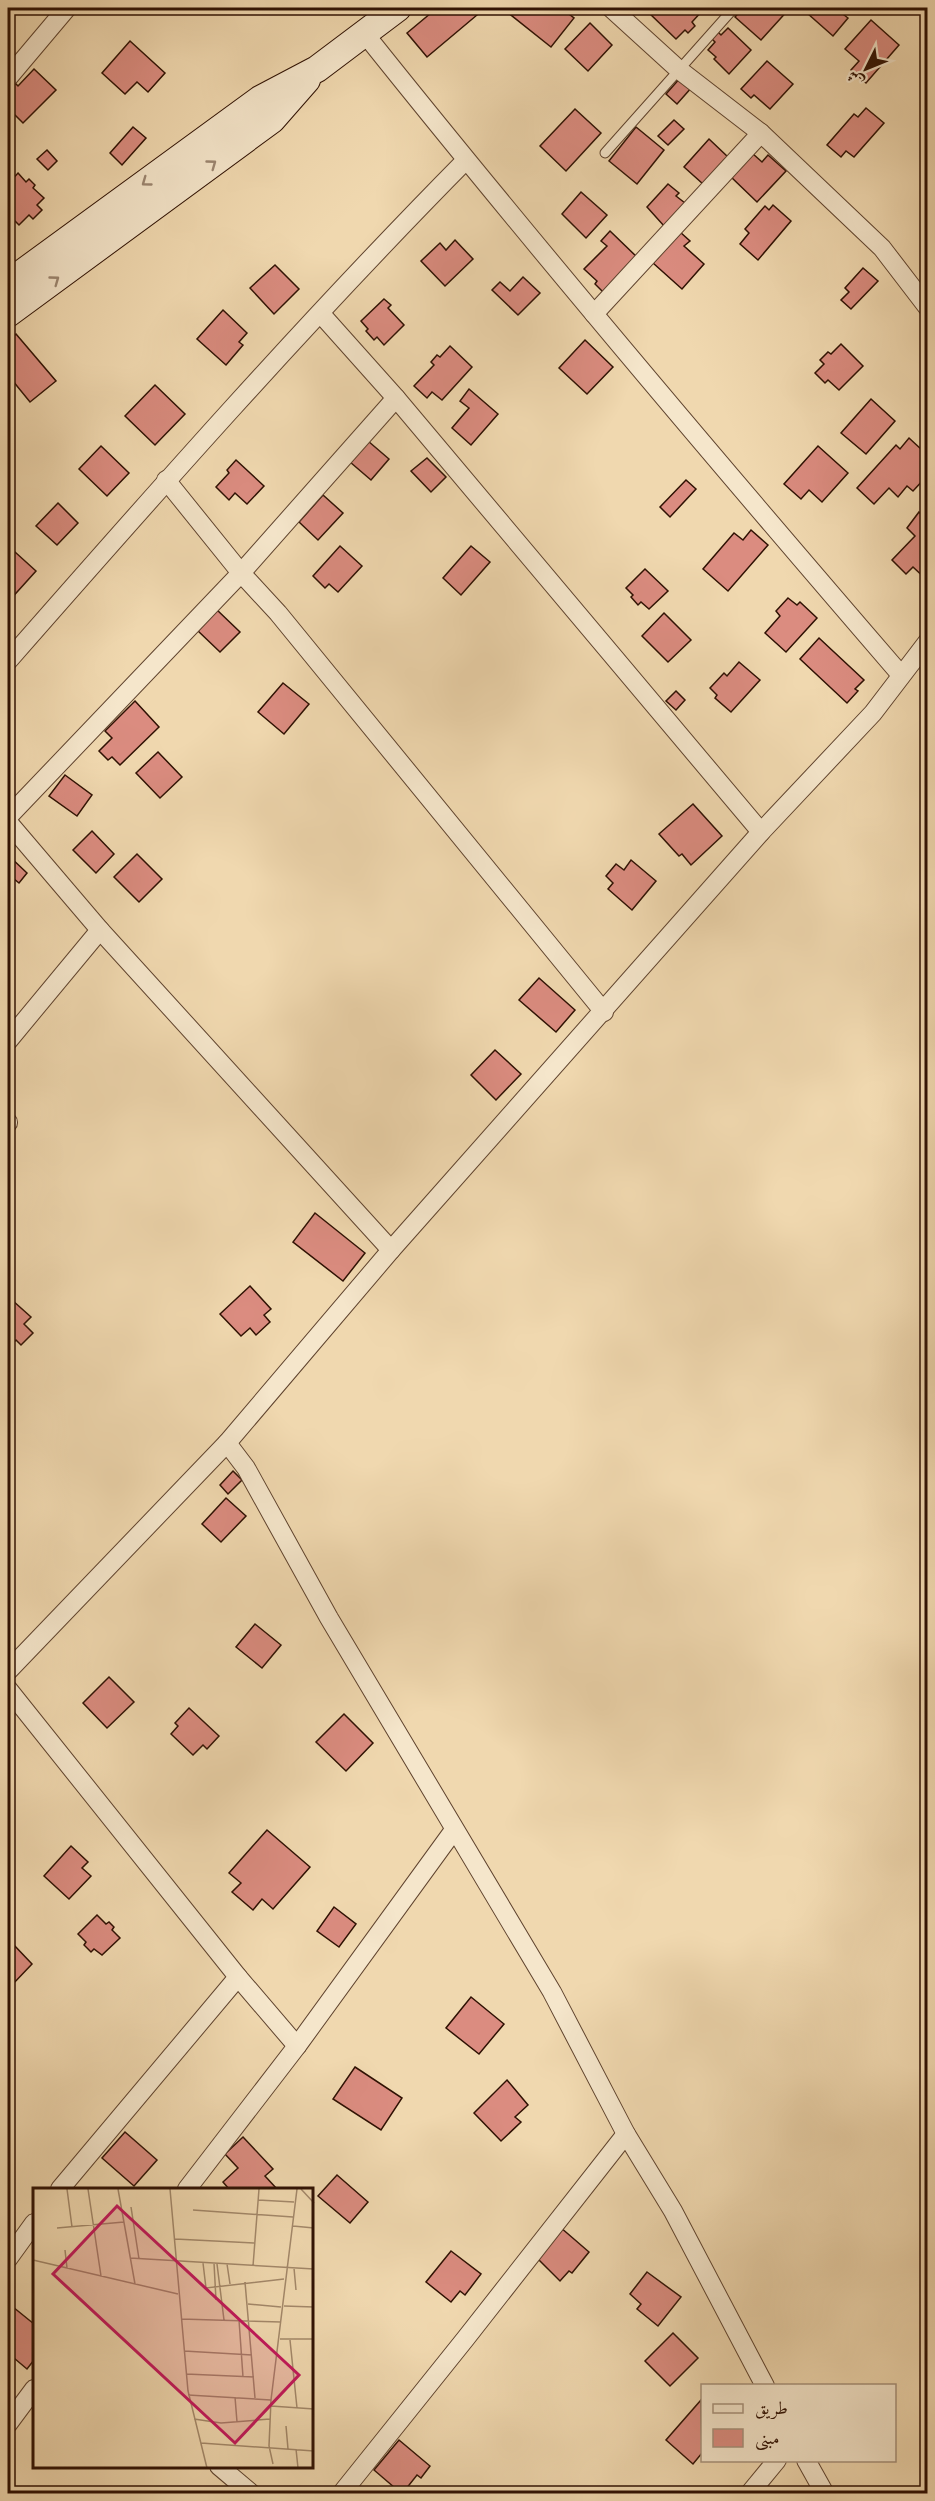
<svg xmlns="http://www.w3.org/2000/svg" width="935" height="2501" font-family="Alegreya,Amiri,serif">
<rect width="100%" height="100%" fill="#f0d8af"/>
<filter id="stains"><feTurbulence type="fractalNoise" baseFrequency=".00333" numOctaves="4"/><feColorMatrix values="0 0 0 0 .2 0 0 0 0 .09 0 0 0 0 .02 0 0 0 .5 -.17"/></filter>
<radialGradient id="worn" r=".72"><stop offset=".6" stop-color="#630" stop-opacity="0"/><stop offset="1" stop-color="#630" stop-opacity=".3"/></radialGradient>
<!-- building -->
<g fill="#db8c80" stroke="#2f1103" stroke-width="1.5">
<path d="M437,8H471L477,15L427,57L407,33Z"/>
<path d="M502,8H561L574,18L551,47Z"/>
<path d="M651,8H698L702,11L692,22L695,26L688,33L685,30L676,39L647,11Z"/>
<path d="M743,8H790L761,40L735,17Z"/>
<path d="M812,8H835L848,18L833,36L807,13Z"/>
<path d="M871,20L899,45L866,83L851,70L859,61L845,49Z"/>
<path d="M590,23L612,45L588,71L565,49Z"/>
<path d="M728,28L751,50L729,74L714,59L716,57L708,50L715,42L712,39L718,32L721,35Z"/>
<path d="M130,41L165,73L148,92L137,82L125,94L102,73Z"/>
<path d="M767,61L793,84L770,109L754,95L751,98L741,89Z"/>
<path d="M34,69L56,90L23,123L8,108V92L15,83L18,86Z"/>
<path d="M681,77L692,87L677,104L666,94Z"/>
<path d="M866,108L884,123L854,157L846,151L841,157L827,145L854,114L858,117Z"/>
<path d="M575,109L601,133L566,171L540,146Z"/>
<path d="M674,120L684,129L668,145L658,136Z"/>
<path d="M133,127L146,138L122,165L110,153Z"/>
<path d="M636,127L664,150L637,184L609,161Z"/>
<path d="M709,139L728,157L703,184L684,167Z"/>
<path d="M47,150L57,161L48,170L37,159Z"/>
<path d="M752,153L762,162L768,155L786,171L757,202L730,176Z"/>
<path d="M18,173L26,182L29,179L35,185L33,188L44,198L37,205L42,210L33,219L29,215L19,225L8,214V184Z"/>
<path d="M668,184L679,193L676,196L685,203L664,226L647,207Z"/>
<path d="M581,192L607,215L586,238L562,214Z"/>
<path d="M773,205L791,221L758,260L740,244L749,233L745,229L765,206L769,210Z"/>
<path d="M610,231L639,259L605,294L595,284L597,281L584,269L607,246L601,241Z"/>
<path d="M680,232L690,241L684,246L704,264L682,289L653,263Z"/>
<path d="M455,240L473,259L445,286L421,261L440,243L446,250Z"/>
<path d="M275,265L299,289L274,314L250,288Z"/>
<path d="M863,268L878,281L851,309L841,300L849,292L845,288Z"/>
<path d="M523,277L540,293L518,315L492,290L500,282L510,291Z"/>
<path d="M384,299L391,305L388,308L404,325L384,345L377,337L374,340L366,331L368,329L361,321Z"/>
<path d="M223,310L247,333L239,342L243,345L226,365L197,339Z"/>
<path d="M16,334L56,381L30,402L8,375V341Z"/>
<path d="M585,340L613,367L587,394L559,368Z"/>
<path d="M841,344L863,366L839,390L828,380L825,383L815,373L824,364L820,360L828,352L831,354Z"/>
<path d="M450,346L472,367L442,400L432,392L427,398L414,386L434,365L431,362L437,355L440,357Z"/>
<path d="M155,385L185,414L155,445L125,416Z"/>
<path d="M469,389L498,414L471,445L452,428L469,408L460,401Z"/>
<path d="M871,399L895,421L866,454L841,433Z"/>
<path d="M909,438L922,450L928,444V473L925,478L913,491L907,486L898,497L889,488L874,504L857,488L896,445L900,449Z"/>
<path d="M368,441L389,459L371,480L350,462Z"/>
<path d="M101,446L129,473L107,496L79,469Z"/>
<path d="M818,446L848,473L822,502L809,490L801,499L784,484Z"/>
<path d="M427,458L446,477L431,492L411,471Z"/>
<path d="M236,460L264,486L247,504L235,493L229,500L216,487L229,473L227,470Z"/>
<path d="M686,480L696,489L670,517L660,507Z"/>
<path d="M323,495L343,513L318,540L299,522Z"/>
<path d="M58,503L78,523L57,545L36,526Z"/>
<path d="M919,512L928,521V581L913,567L906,574L892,560L915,536L907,528Z"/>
<path d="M751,530L768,545L728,591L703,569L734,533L743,540Z"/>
<path d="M340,546L362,566L338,592L329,584L325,588L313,576Z"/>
<path d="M471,546L490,562L461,595L443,578Z"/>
<path d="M15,552L36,571L8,602V561Z"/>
<path d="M645,569L668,591L649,609L641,602L638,605L631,597L633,595L626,588Z"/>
<path d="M788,598L797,605L800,602L817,618L786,652L765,633L780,616L776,611Z"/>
<path d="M216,609L240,632L220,652L197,630Z"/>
<path d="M664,613L691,640L668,662L642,636Z"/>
<path d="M819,638L864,680L855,689L858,691L847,703L800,659Z"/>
<path d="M739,662L760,680L731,712L715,698L717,695L710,688L724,673L727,676Z"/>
<path d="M283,683L309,704L284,734L258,712Z"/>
<path d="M676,691L685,700L676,710L666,701Z"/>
<path d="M135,701L159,727L120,765L112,757L108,760L99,751L112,738L105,731Z"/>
<path d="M158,752L182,777L160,798L136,773Z"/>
<path d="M65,775L92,795L77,816L49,796Z"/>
<path d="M693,804L722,836L691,865L682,854L679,856L659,834Z"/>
<path d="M92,831L114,854L96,873L73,850Z"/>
<path d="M137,854L162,879L139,902L114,877Z"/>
<path d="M8,855L27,873L19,883L8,874Z"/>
<path d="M631,860L656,881L632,910L608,889L613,883L606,876L616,864L624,870Z"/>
<path d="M539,978L575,1010L556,1032L519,1000Z"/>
<path d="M495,1050L521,1074L496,1100L471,1075Z"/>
<path d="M315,1213L365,1253L343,1281L293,1242Z"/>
<path d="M250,1286L271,1309L264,1315L270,1322L256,1335L250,1328L241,1336L220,1314Z"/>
<path d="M12,1300L31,1317L24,1324L33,1333L21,1345L16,1340L8,1348V1305Z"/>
<path d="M233,1471L242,1480L228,1494L220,1485Z"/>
<path d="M226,1498L246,1516L221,1542L202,1524Z"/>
<path d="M255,1624L281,1645L262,1668L236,1647Z"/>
<path d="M109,1677L134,1702L107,1728L83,1703Z"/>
<path d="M189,1708L219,1736L207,1749L203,1745L193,1755L171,1734L178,1726L175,1723Z"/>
<path d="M344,1714L373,1743L346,1771L316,1742Z"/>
<path d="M267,1830L310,1867L273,1909L262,1899L253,1910L232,1892L241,1883L229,1873Z"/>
<path d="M71,1846L88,1862L82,1868L91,1876L69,1899L44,1876Z"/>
<path d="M334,1907L356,1924L339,1947L317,1931Z"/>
<path d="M97,1915L106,1924L109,1922L114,1927L112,1930L120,1938L102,1955L94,1949L91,1952L84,1945L86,1942L78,1934Z"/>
<path d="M8,1943L10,1946L12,1943L32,1964L12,1985L8,1981Z"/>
<path d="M471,1997L504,2024L479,2054L446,2028Z"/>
<path d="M355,2067L402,2098L381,2130L333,2099Z"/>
<path d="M507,2080L528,2105L515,2117L521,2122L501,2141L474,2113Z"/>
<path d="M125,2132L157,2160L134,2186L102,2158Z"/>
<path d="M243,2137L273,2169L265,2176L277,2189H229L223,2182L238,2168L225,2154Z"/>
<path d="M337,2175L368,2202L350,2223L318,2196Z"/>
<path d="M560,2227L589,2252L572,2273L569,2271L560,2281L535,2256Z"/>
<path d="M451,2251L481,2274L465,2295L460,2291L451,2302L426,2282Z"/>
<path d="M647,2272L681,2297L658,2326L637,2309L641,2304L630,2294Z"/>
<path d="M13,2307L34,2324V2360L27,2369L8,2353V2313Z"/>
<path d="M673,2333L698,2358L670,2386L645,2361Z"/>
<path d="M701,2400L702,2453L693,2464L666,2440Z"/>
<path d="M399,2440L430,2466L421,2478L417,2475L402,2494L374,2470Z"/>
</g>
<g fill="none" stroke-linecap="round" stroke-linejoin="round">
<!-- lane casing -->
<g stroke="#5f432e" stroke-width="11">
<path id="lane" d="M605,153L734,8"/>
</g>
<!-- street casing -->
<g stroke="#5f432e" stroke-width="20">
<g id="street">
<path d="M611,8L678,69L761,133L882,248L928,308"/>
<path d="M365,34C539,252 719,464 901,675"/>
<path d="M8,78L67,8"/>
<path d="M321,314L396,398L761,832"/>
<path d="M594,314L761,133"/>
<path d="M166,480L241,573L278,613L604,1012"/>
<path d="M8,661C157,491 307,321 466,160"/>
<path d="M8,817L241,573L396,398"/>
<path d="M8,822L100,930L391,1250"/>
<path d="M8,1041L100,930"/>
<path d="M8,1123V1122"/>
<path d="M227,1443L246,1468L329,1618L552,1992L626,2134L673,2211L765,2386"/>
<path d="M8,1671L227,1443L391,1250L761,832L873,713L928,641"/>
<path d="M8,1689L238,1977L297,2046"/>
<path d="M60,2189L238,1977"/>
<path d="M187,2189L297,2046L454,1830"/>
<path d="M8,2259L34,2223"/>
<path d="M8,2424L34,2389"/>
<path d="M806,2460L825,2494"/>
<path d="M219,2466L252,2494"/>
<path d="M341,2494L466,2338L626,2134"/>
<path d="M749,2494L777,2460"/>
</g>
</g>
<!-- secondary casing -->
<g stroke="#2f1103" stroke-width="28">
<g id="secondary">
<path d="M8,283L260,99L317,69L398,8"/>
<path d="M8,314L272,120L307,80"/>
</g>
</g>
<!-- lane -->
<use href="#lane" stroke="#f5e6cb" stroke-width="9"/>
<!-- street -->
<use href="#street" stroke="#f5e6cb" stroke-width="18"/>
<!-- secondary -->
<use href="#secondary" stroke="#f5e6cb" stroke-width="26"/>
</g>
<!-- one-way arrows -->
<defs><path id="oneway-chevron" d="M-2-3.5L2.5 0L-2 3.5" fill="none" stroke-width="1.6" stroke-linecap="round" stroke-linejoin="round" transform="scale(1.5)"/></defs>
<g stroke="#9c8671">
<use href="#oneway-chevron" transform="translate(212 164) rotate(-36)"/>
<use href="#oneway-chevron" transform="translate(146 182) rotate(144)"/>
<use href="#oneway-chevron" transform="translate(55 280) rotate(-36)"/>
</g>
<!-- overview -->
<g transform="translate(33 2188)">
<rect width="280" height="280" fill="#f0d8af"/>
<path fill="none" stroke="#a3886a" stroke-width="1.5" d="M34,1L39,39M55,1L68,88M85,1L102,96M137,1L155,203L174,280M268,1L281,15M225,12L261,14M98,19L106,71M160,22L260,29M260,38L281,40M24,40L91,34M142,51L221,55M32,62L34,80M97,70L281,81M0,72L145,106M170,75L173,100L251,91M181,75L183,112M184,76L191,132M194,76L197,96M220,78L226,1M261,80L263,102M212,94L222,210M215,116L248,119M251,118L281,119M148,131L248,134M206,132L210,189M247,151H281M257,152L264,220M151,163L219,167M153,186L221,189M155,207L238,212M202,209L204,234M238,218L281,221M161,231L188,235L237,231M253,238L255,261M168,255L281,263M263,261L265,280M240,276L236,258L238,212L264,1"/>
<path fill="#c2185b" fill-opacity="0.15" stroke="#c2185b" stroke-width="3" d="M84,18L266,187L202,255L20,86Z"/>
<rect width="280" height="280" fill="none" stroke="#2f1103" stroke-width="3"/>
</g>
<!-- margin -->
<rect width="935" height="2501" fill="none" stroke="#f0d8af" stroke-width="30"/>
<rect x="9" y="9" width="917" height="2483" fill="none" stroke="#2f1103" stroke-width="3"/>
<rect x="15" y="15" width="905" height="2471" fill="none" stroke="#2f1103" stroke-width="1.5"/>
<!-- legend -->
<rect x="701" y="2384" width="195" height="78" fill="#f5e6cb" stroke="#a6917b" stroke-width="1.5"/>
<rect x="713" y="2404" width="30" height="9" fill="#f5e6cb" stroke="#a6917b" stroke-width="1.5"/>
<text x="755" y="2414" font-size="18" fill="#2f1103">طريق</text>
<rect x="713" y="2429" width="30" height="18" fill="#db8c80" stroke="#a6917b" stroke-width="1.5"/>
<text x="755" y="2444" font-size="18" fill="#2f1103">مبنى</text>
<!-- north arrow -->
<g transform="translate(866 69) rotate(227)" stroke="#f5e6cb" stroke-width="4.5" paint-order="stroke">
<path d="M0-4.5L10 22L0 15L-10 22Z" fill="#2f1103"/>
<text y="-9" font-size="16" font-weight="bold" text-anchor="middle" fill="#2f1103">ش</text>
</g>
<rect width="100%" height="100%" filter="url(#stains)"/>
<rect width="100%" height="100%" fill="url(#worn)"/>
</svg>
